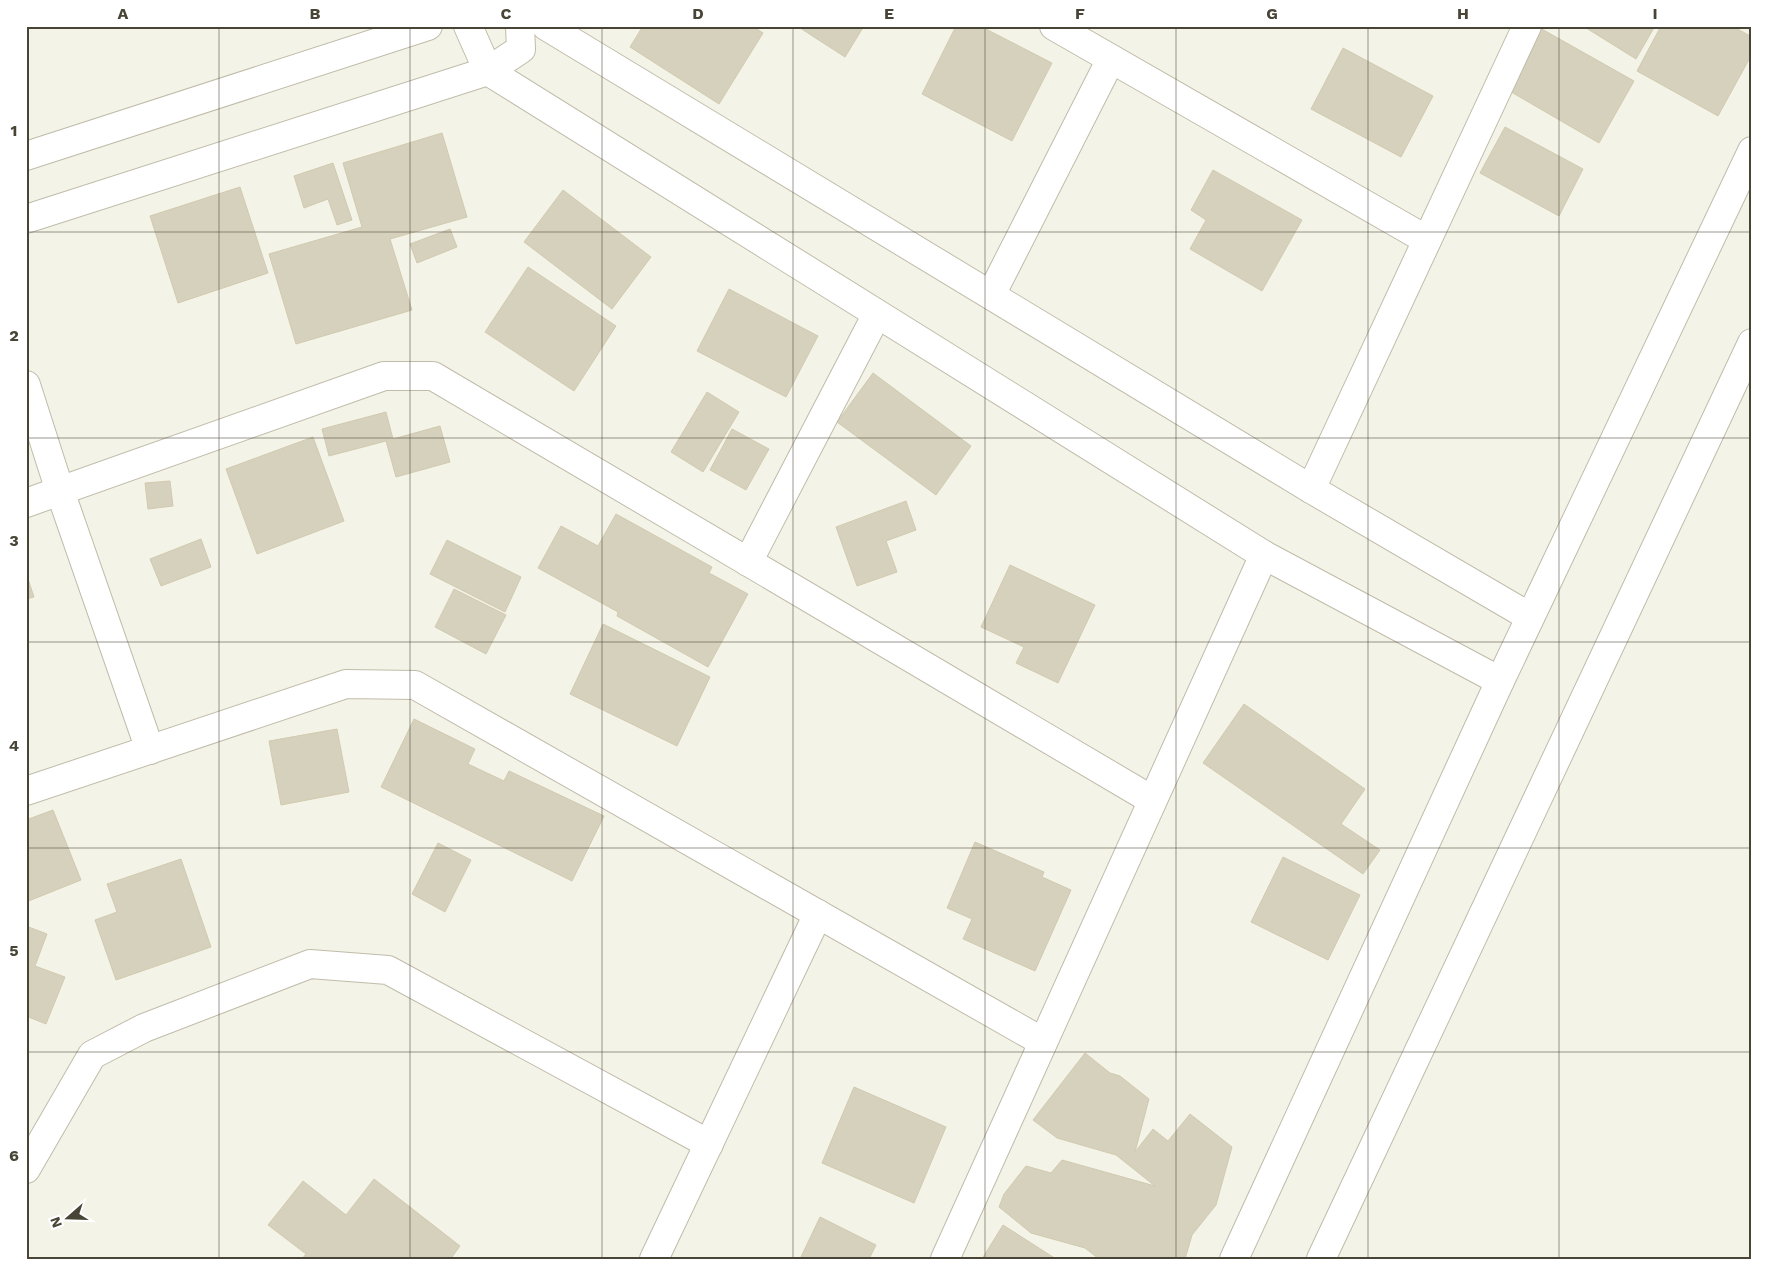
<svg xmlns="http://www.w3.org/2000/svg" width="1778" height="1285" font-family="'Work Sans',sans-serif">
<rect width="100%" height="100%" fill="#f4f3e7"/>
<!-- building -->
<g fill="#d6d1bc" stroke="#d1caaf">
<path d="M643,26H752L763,33L719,104L630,47Z"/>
<path d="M797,26H864L845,57Z"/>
<path d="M956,26H980L1052,63L1012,141L922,94Z"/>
<path d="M1583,26H1655L1636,59Z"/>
<path d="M1661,26H1732L1752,37V54L1718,116L1637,71Z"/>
<path d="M1540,28L1634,81L1599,143L1506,89Z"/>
<path d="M1343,48L1433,96L1401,157L1311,109Z"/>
<path d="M1505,127L1583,169L1559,216L1480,173Z"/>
<path d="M442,133L467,217L390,239L412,310L296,344L269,254L362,227L343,163Z"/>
<path d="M333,163L352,220L337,225L328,199L304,208L294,176Z"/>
<path d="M1213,170L1302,220L1262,291L1190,249L1206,220L1191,210Z"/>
<path d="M240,187L268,273L178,303L150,216Z"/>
<path d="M563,190L651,257L612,309L524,242Z"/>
<path d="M450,229L457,247L417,263L410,244Z"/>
<path d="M528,267L616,326L574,391L485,332Z"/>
<path d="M729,289L818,336L786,397L697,351Z"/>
<path d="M873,373L971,446L936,495L837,422Z"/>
<path d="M707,392L739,412L703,472L671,452Z"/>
<path d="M386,412L393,439L440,426L450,462L396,477L386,441L329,456L322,429Z"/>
<path d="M732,429L769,449L746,490L710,470Z"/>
<path d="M313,437L344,521L257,554L226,469Z"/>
<path d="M170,481L173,506L148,509L145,483Z"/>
<path d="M906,501L916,530L886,541L897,572L857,586L836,527Z"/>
<path d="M616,514L712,567L709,573L748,594L708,667L617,616L618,612L538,568L561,526L598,546Z"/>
<path d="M201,539L211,567L161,586L150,559Z"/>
<path d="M447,540L521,577L505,612L430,574Z"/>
<path d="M1010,565L1095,605L1058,683L1016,663L1024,647L981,627Z"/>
<path d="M26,573L34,597L26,599Z"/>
<path d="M454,589L506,615L486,654L435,627Z"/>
<path d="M603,624L710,677L677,746L570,694Z"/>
<path d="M1244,704L1365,789L1341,824L1380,850L1363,874L1203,763Z"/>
<path d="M414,719L475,749L468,764L504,781L509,771L604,816L572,881L381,787Z"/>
<path d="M337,729L349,792L281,805L269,741Z"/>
<path d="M53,810L81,880L26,902V820Z"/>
<path d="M975,842L1044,872L1042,877L1071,890L1035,971L963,939L972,919L947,908Z"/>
<path d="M438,843L471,860L445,912L412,894Z"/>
<path d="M1283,857L1360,895L1328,960L1251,922Z"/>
<path d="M181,859L211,947L116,980L95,920L117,912L107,884Z"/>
<path d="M26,926L47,934L35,966L65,977L46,1024L26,1016Z"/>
<path d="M1085,1053L1110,1073L1120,1076L1149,1099L1135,1152L1153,1129L1168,1141L1190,1114L1232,1147L1216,1205L1192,1235L1185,1259H1099L1085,1248L1031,1233L999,1207L1004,1194L1026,1166L1051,1173L1062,1160L1155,1186L1116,1155L1057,1138L1033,1120Z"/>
<path d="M854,1087L946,1127L914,1203L822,1163Z"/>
<path d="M374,1179L460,1246L452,1257L454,1259H302L306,1254L268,1225L303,1181L346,1215Z"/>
<path d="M820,1217L876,1245L869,1259H800Z"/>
<path d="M1003,1225L1056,1259H982Z"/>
</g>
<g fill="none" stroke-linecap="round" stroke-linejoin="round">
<!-- minor casing -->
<g stroke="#c0bcaa" stroke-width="30">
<g id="minor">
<path d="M468,26L488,71L1264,555L1500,681"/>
<path d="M546,26L1311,489L1530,617"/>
<path d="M1054,26L1427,240"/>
<path d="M26,156L428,26"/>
<path d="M26,219L488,71L521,49L520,26"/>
<path d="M991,295L1111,59"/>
<path d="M26,385L60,491L150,750"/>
<path d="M1311,489L1527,26"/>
<path d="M26,503L384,376H433L1152,800"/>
<path d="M748,562L877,314"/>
<path d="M26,791L346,684L415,685L1043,1042"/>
<path d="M26,1169L92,1055L144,1028L310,964L388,970L709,1144"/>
<path d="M654,1259L818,914"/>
<path d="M945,1259L1264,555"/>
<path d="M1234,1259L1500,681L1752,151"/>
<path d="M1321,1259L1752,343"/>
</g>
</g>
<!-- minor -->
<use href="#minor" stroke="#fff" stroke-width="28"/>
</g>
<!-- grid -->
<path fill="none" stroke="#484436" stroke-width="1" stroke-opacity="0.55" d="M219,26V1259M410,26V1259M602,26V1259M793,26V1259M985,26V1259M1176,26V1259M1368,26V1259M1559,26V1259M26,232H1752M26,438H1752M26,642H1752M26,848H1752M26,1052H1752"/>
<!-- border -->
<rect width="1778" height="1285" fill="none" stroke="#ffffff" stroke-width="55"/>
<!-- north arrow -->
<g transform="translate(68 1218) rotate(250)" stroke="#ffffff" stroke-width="4" paint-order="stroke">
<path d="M0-4L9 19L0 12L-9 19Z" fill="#484436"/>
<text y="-8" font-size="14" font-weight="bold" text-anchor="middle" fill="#484436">N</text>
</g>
<rect x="28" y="28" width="1722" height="1230" fill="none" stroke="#484436" stroke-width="2"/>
<g font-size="16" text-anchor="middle" font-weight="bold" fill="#484436">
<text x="123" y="19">A</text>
<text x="315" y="19">B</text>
<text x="506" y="19">C</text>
<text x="698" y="19">D</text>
<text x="889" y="19">E</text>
<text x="1080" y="19">F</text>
<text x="1272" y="19">G</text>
<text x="1463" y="19">H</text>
<text x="1655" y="19">I</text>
<text x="14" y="136">1</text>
<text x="14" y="341">2</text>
<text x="14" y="546">3</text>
<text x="14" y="751">4</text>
<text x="14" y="956">5</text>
<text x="14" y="1161">6</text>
</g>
</svg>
